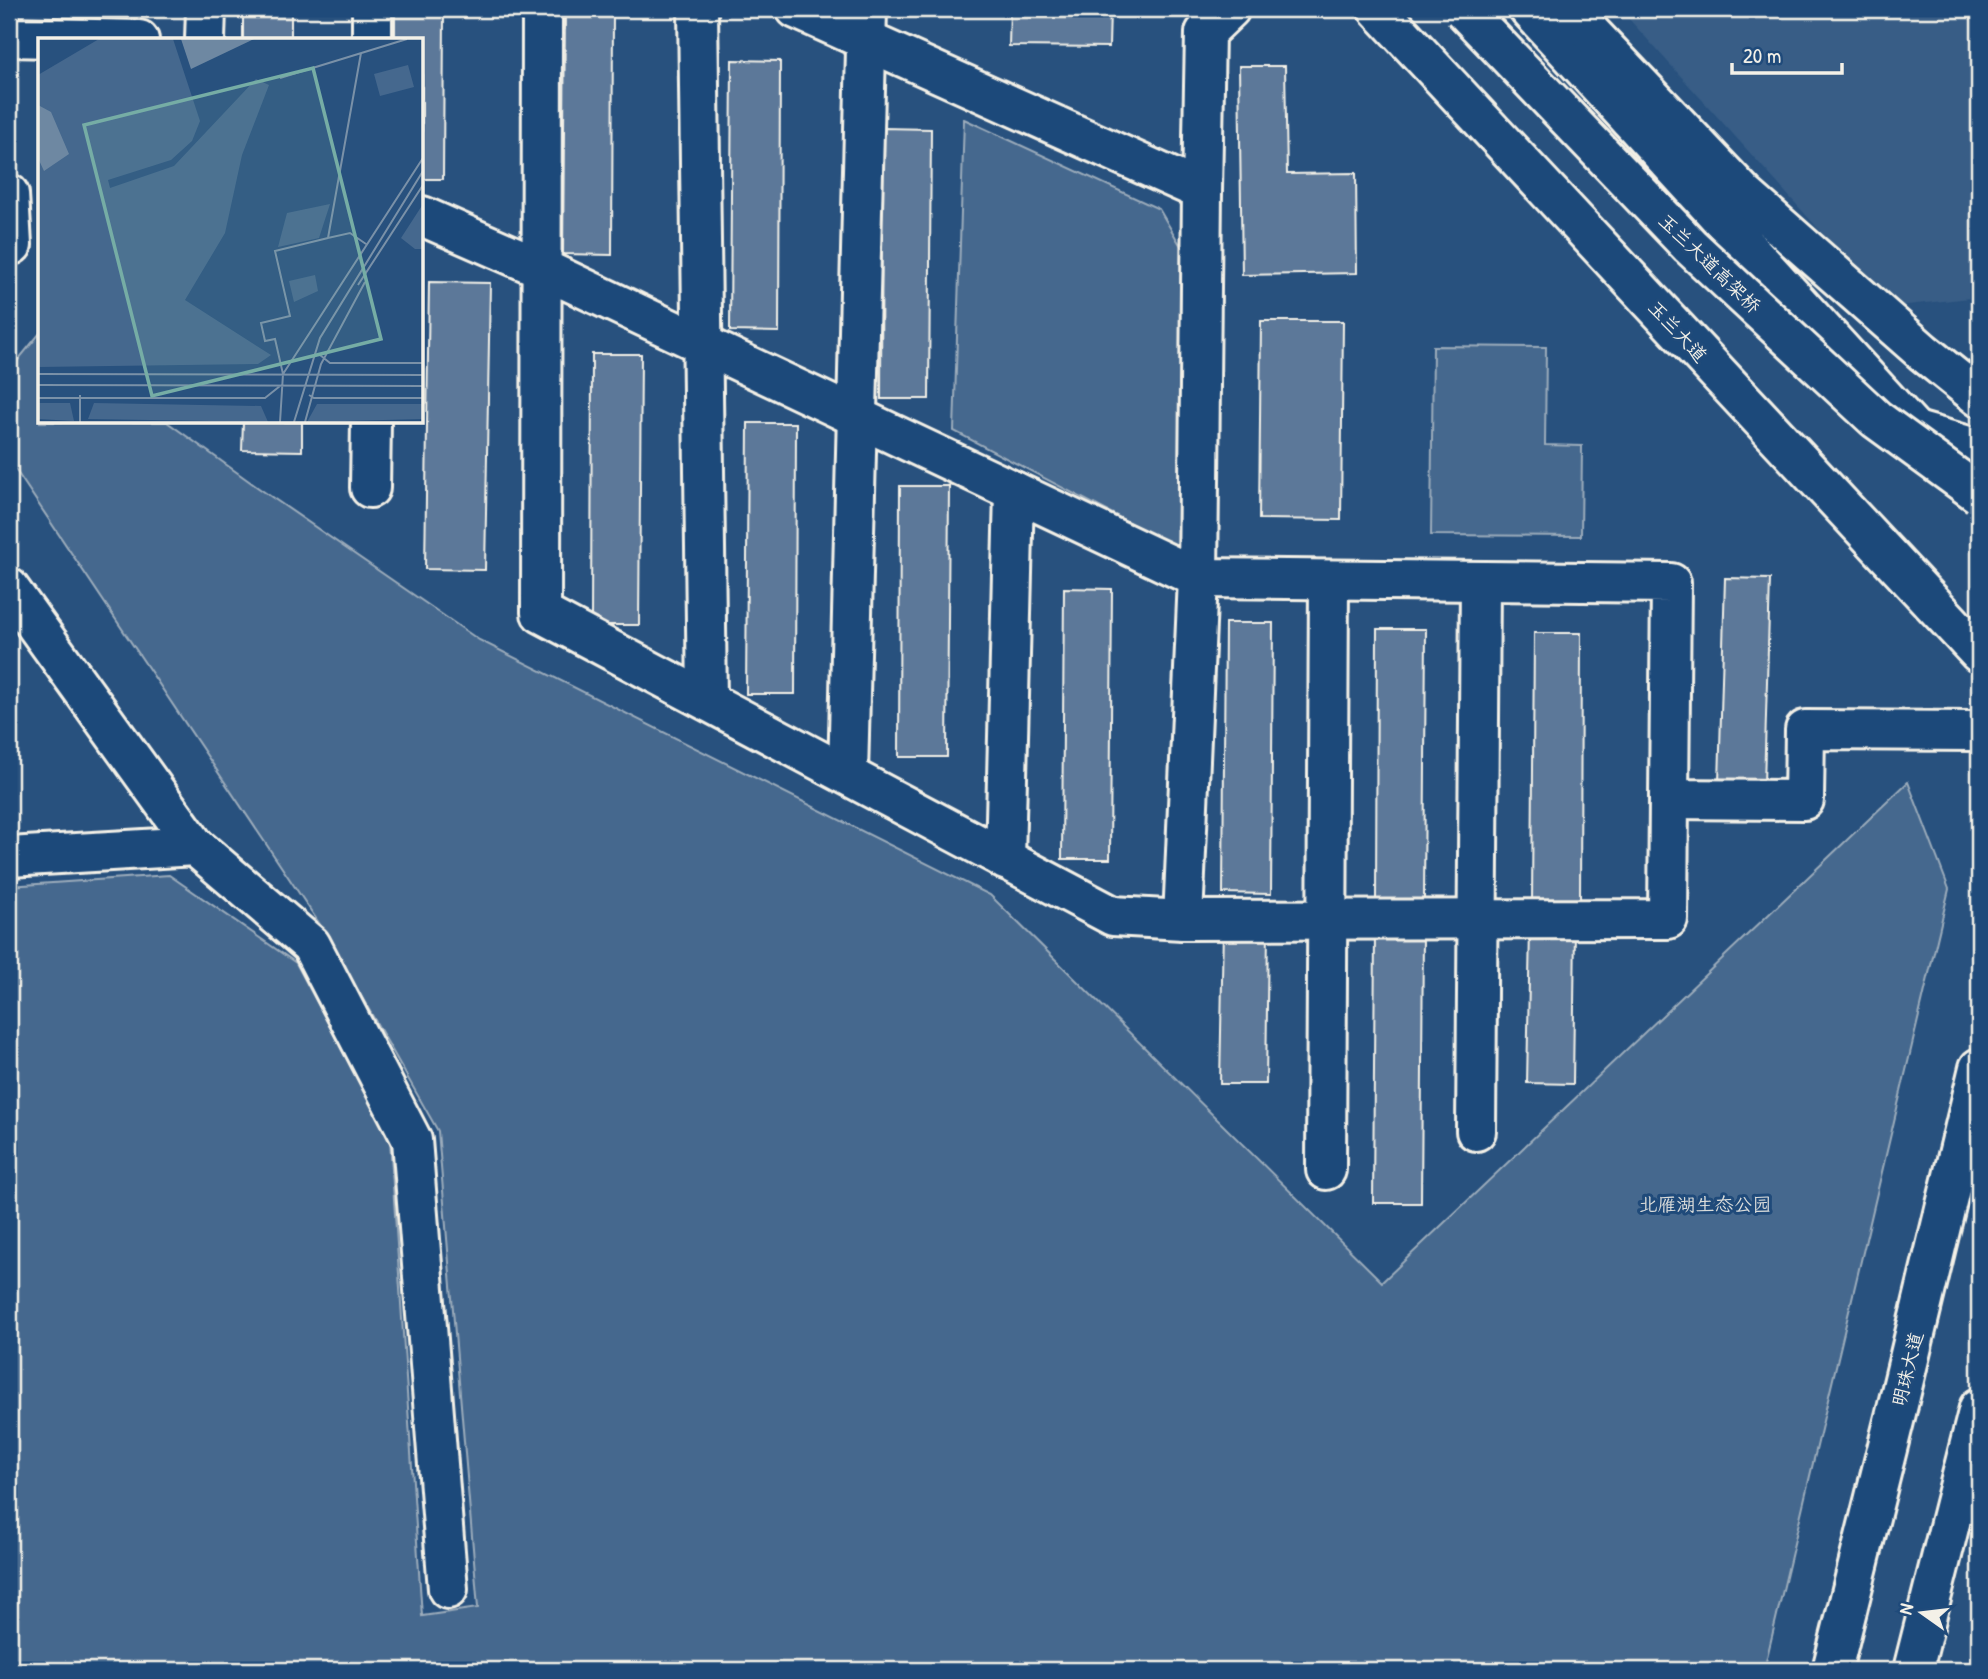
<svg xmlns="http://www.w3.org/2000/svg" width="1988" height="1679" font-family="'Patrick Hand','LXGW WenKai TC',sans-serif">
<rect width="100%" height="100%" fill="#28517e"/>
<filter id="ink" filterUnits="userSpaceOnUse"><feTurbulence type="fractalNoise" baseFrequency=".0143" numOctaves="2"/><feDisplacementMap in="SourceGraphic" scale="14" xChannelSelector="R" yChannelSelector="G"/><feConvolveMatrix kernelMatrix="1 2 1 2 8 2 1 2 1" color-interpolation-filters="sRGB"/></filter>
<g filter="url(#ink)">
<!-- built -->
<path fill="#375d86" d="M1620,9H1979V297L1889,307Z"/>
<!-- green -->
<g fill="#45688e" stroke="#9cacbb" stroke-width="2">
<path d="M964,119L1159,209L1182,248L1178,548L954,431Z"/>
<path d="M40,333V422H167L260,489L479,640L990,895L1382,1282L1908,782L1949,889L1764,1670H9V886L169,875L296,963L390,1140L422,1616L478,1608L438,1131L323,929L9,460V371Z"/>
<path d="M1433,346L1546,347L1545,445L1582,446L1581,536L1431,535Z"/>
</g>
<!-- building -->
<g fill="#5b7899" stroke="#f4f1e8" stroke-width="2">
<rect x="62" y="9" width="48" height="5"/>
<rect x="243" y="9" width="48" height="31"/>
<path d="M395,9H444L443,179H422V40H395Z"/>
<path d="M565,9H613L612,255L563,254Z"/>
<path d="M1010,9H1110L1109,47L1009,46Z"/>
<path d="M732,60L780,61L779,332L730,331Z"/>
<path d="M1239,66H1285L1287,174L1356,173L1357,273L1242,275Z"/>
<path d="M882,128L931,129L929,399H881Z"/>
<path d="M429,282L490,283L485,570L425,569Z"/>
<path d="M1261,321H1343L1341,520L1259,519Z"/>
<path d="M592,354H641L639,625H591Z"/>
<path d="M243,422H302V451L242,450Z"/>
<path d="M748,423H796L795,694H746Z"/>
<path d="M900,486H949L947,757H899Z"/>
<path d="M1725,578L1770,579L1764,784L1719,783Z"/>
<path d="M1064,588L1112,589L1110,859H1062Z"/>
<path d="M1225,623H1273L1271,894L1223,893Z"/>
<path d="M1377,629H1426L1424,900H1376Z"/>
<path d="M1534,633H1581L1580,904H1532Z"/>
<path d="M1223,928L1268,929L1266,1084H1220Z"/>
<path d="M1530,928H1575L1573,1084L1527,1083Z"/>
<path d="M1375,932L1423,933L1421,1203H1373Z"/>
</g>
<g fill="none" stroke-linecap="round" stroke-linejoin="round">
<!-- minor casing -->
<g stroke="#f4f1e8" stroke-width="44">
<g id="minor">
<path d="M698,9L707,700"/>
<path d="M796,9L1202,191L1205,33L1230,9"/>
<path d="M9,37L139,40"/>
<path d="M205,40L206,9"/>
<path d="M372,40V9"/>
<path d="M1202,191L1198,578L1671,583L1669,799L1804,800L1805,730L1979,731"/>
<path d="M9,194L12,245"/>
<path d="M422,216L541,268L1198,578L1183,920L1113,916L541,613L542,9"/>
<path d="M1916,431L1979,449"/>
<path d="M370,488L371,422"/>
<path d="M9,588L195,846"/>
<path d="M848,775L867,9"/>
<path d="M9,857L195,846L311,945L412,1140L448,1589"/>
<path d="M1005,860L1014,491"/>
<path d="M1183,920L1668,919L1669,799"/>
<path d="M1476,1131L1480,581"/>
<path d="M1326,1170L1329,580"/>
</g>
</g>
<!-- major casing -->
<g stroke="#f4f1e8" stroke-width="44">
<g id="major">
<path d="M1378,9L1979,653"/>
<path d="M1529,9L1931,448"/>
<path d="M1568,9L1745,195L1923,352L1979,397"/>
<path d="M1832,1670L1895,1417L1979,1068"/>
<path d="M1913,1670L1979,1408"/>
</g>
</g>
<!-- minor -->
<use href="#minor" stroke="#1f4a7a" stroke-width="38"/>
<!-- major -->
<use href="#major" stroke="#1f4a7a" stroke-width="38"/>
<!-- major-bridge casing -->
<g stroke="#f4f1e8" stroke-width="44" stroke-linecap="butt">
<path id="major-bridge" d="M1463,9L1690,246L1876,419L1979,494"/>
</g>
<!-- major-bridge -->
<use href="#major-bridge" stroke="#1f4a7a" stroke-width="38"/>
</g>
</g>
<g text-anchor="middle" stroke-width="6" stroke-linejoin="round" paint-order="stroke">
<!-- street labels -->
<g font-size="19" fill="#f4f1e8" stroke="#1f4a7a">
<text transform="translate(1710 263) rotate(44)" y="7">玉兰大道高架桥</text>
<text transform="translate(1678 331) rotate(47)" y="7">玉兰大道</text>
<text transform="translate(1907 1369) rotate(-76)" y="7">明珠大道</text>
</g>
<!-- park labels -->
<g font-size="19" fill="#dadcda" stroke="#1f4a7a">
<text x="1705" y="1211">北雁湖生态公园</text>
</g>
</g>
<!-- overview -->
<g transform="translate(38 38)">
<rect width="385" height="385" fill="#28517e"/>
<path d="M61,1H135L162,83L154,103L133,122L70,142L72,150L136,128L218,41L231,47L204,117L187,195L147,262L233,317L220,326L0,329V37ZM370,27L376,49L342,58L336,36ZM292,166L281,200L240,209L249,175ZM385,166V211H377L363,200ZM277,237L280,253L256,264L251,243ZM0,365H32L36,383L0,381ZM56,365L223,368L230,384L50,381ZM279,366H385V381L269,384Z" fill="#45688e"/>
<path d="M143,1H216L153,31ZM0,67L13,74L31,116L6,133L0,120Z" fill="#6e88a2"/>
<path fill="none" stroke="#7a91a8" stroke-width="2" d="M323,15L290,200L312,195L328,206M242,40L369,1M320,247L385,147M282,317L292,325H385M0,336L385,337M245,336L237,301L227,303L223,285L252,278L237,213L290,200M0,347L385,348M271,357L276,360H385M0,360H227L242,348M42,384V357M242,384L245,336L385,120M256,384L282,300L385,133M267,384L283,326L327,244"/>
<path fill="#76ada5" fill-opacity="0.15" stroke="#76ada5" stroke-width="3.5" d="M275,30L343,301L114,358L46,87Z"/>
<rect width="385" height="385" fill="none" stroke="#f4f1e8" stroke-width="3.5"/>
</g>
<!-- margin -->
<rect width="1988" height="1679" fill="none" stroke="#1f4a7a" stroke-width="35"/>
<rect x="18" y="18" width="1953" height="1644" fill="none" stroke="#f4f1e8" stroke-width="2.5" filter="url(#ink)"/>
<!-- north arrow -->
<g transform="translate(1922 1613) rotate(284)" stroke="#1f4a7a" stroke-width="5" paint-order="stroke">
<path d="M0-5L12 26L0 18L-12 26Z" fill="#f4f1e8"/>
<text y="-10" font-size="19" font-weight="bold" text-anchor="middle" fill="#f4f1e8">N</text>
</g>
<!-- scale -->
<path d="M1732 63v10h110v-10" fill="none" stroke="#f4f1e8" stroke-width="3.5"/>
<text x="1743" y="63" font-size="21" fill="#f4f1e8" stroke="#1f4a7a" stroke-width="5" paint-order="stroke">20 m</text>
</svg>
